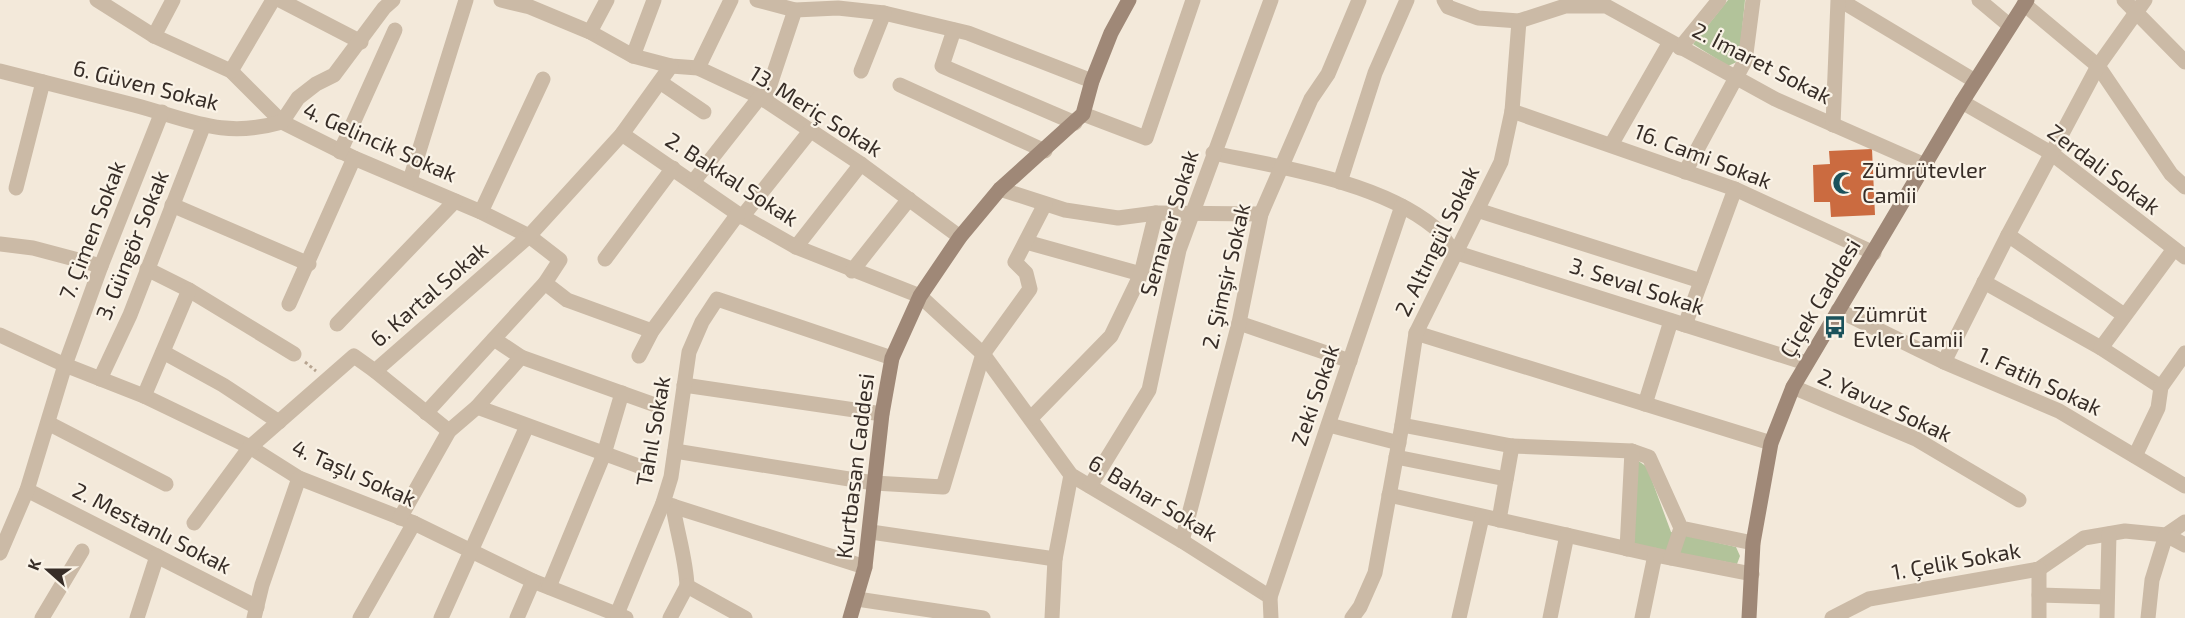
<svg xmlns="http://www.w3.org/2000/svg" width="2185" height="618" font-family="'Exo 2',sans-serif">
<rect width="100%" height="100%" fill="#f3e9da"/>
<!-- green -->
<g fill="#b2c39a">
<path d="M1728,0H1745L1739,61L1728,66L1693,44Z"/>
<path d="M1637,460L1647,467L1671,532L1736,547L1740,556L1737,564L1631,544Z"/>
</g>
<!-- building -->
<path fill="#cb6b40" d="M1872,149L1875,215L1831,217L1830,202H1814L1813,165L1830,164L1829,151Z"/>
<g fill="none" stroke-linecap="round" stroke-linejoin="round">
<!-- path -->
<path stroke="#b7a490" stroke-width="3" stroke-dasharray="3 3" stroke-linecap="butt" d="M305,362L316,371"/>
<!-- street -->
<g stroke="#cbbaa6" stroke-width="15">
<path d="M97,0L154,36L231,71L282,122L354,158L481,212L529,236L560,260L545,283L426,413"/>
<path d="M280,0L361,42"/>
<path d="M501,0L530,7L590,32L633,56L671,66L698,68L760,97L861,164L960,237"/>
<path d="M757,0L795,10L838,8L884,13L968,33L1092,81"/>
<path d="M1444,0L1448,7L1478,18L1519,21L1565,6H1606L1775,99L1925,165"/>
<path d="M1840,0L1975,81"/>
<path d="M1979,0L2010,26"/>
<path d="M2124,0L2185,62"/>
<path d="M2024,4L2098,66L2171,174L2185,187"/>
<path d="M954,30L942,66L1075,123"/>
<path d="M590,32L607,0"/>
<path d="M154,36L173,0"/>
<path d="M1680,48L1719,0"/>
<path d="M633,56L654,0"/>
<path d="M698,68L731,0"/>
<path d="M0,71C45,82 89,94 134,105C191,120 222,139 282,122L298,98L316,84L334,75L384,8L393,0"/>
<path d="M231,71L273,0"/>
<path d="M861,71L884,13"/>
<path d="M660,82L704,112"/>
<path d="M900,85L1045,151"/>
<path d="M765,100L795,10"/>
<path d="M1962,102L2051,153L2185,257"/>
<path d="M1512,111L1735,189L1874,253"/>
<path d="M1083,114L1146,138L1193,0"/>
<path d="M1833,125L1838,0"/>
<path d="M622,134L738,214L796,247L920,296L983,354L1071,475L1182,541L1270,597L1271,618"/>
<path d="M1611,145L1670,42"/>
<path d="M340,152L395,30"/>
<path d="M1213,153C1280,167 1380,182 1434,227C1441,233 1448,244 1454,252L1806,363"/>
<path d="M1685,172L1745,61L1753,0"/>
<path d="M410,180L466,0"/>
<path d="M693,182L760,97"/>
<path d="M1340,182L1375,73L1407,0"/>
<path d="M16,188L43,82"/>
<path d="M1000,189L1065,210L1118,218L1156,213L1261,214"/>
<path d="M172,205L309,264"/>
<path d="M1477,210L1701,281"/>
<path d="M481,212L543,79"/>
<path d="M742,217L811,130"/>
<path d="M2008,235L2124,315"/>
<path d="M1026,242L1141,274"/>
<path d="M0,244L33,248L101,266"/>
<path d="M796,247L861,164"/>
<path d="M605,259L673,168"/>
<path d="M147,269L189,290L294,354"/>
<path d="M852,271L909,199"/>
<path d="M1984,282L2101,348L2161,387"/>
<path d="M545,283L567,300L652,331"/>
<path d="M289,304L354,158"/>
<path d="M1838,310L1944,362L2059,411L2185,486"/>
<path d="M1239,323L1350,361"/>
<path d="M337,324L455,201"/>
<path d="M1685,325L1735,189"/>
<path d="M1416,333L1771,443"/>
<path d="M0,335L65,365L144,396L250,447L299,478L414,523L533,581L626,618"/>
<path d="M494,339L521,357L658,406"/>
<path d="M2101,348L2174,249"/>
<path d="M163,352L223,385L279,422"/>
<path d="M639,356L652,331L738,214"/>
<path d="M1944,362L2008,235L2098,66L2145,0"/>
<path d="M375,371L449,431"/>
<path d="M100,379L130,315L203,127"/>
<path d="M684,385L882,414"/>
<path d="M1793,387L1916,439L2019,500"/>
<path d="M144,396L189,290"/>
<path d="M1645,404L1671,321"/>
<path d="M477,407L644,468"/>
<path d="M1031,418L1111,336L1141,274L1156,213"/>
<path d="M48,423L166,484"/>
<path d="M1329,425L1399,443"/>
<path d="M1402,425L1512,446L1632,451L1649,457L1681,528L1753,543"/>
<path d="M675,451L874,483L943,487L983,354L1030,289L1026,273L1015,262L1045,204"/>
<path d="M2135,456L2158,408L2161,387L2185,353"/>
<path d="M1396,457L1506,479"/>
<path d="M1090,486L1149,390L1179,250L1271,0"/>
<path d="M27,490L257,607"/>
<path d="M1389,495L1655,555L1752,574"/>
<path d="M663,503L865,567"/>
<path d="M673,506C677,533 686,559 687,586"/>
<path d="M400,518L449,431L477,407L521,357"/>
<path d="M1499,520L1512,446"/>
<path d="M194,523L250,447L354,356L375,371L529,236L622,134L671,66"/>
<path d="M871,532L1055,559"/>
<path d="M1182,541L1239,323L1261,214L1311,99L1328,74L1359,0"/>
<path d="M1627,549L1632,451"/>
<path d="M0,553L27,490L65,365L101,266L162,112"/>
<path d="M1671,558L1681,528"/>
<path d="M549,587L604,454L622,393"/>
<path d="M2039,595L2107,597"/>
<path d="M1270,597L1402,206"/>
<path d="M857,599L983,618"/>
<path d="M617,614L663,503L671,477L689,352L702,322L717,299L892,358"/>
<path d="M42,618L82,551"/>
<path d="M137,618L157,556"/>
<path d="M254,618L262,585L299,478"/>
<path d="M360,618L414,523"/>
<path d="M441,618L527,426"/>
<path d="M517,618L533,581"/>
<path d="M670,618L687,586L745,618"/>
<path d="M1052,618L1055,559L1071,475"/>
<path d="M1352,618L1360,607L1375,573L1402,425L1416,333L1501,162L1512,111L1519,21"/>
<path d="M1459,618L1482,517"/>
<path d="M1550,618L1567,535"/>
<path d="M1642,618L1655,555"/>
<path d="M1832,618L1869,599L2039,569L2084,538L2125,531L2166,535L2185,522"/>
<path d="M2039,618V569"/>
<path d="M2107,618L2109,534"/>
<path d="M2148,618L2152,580L2166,535L2185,545"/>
</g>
<!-- secondary -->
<g stroke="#9f8877" stroke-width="15">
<path d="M850,618L865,567L882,414L892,358L920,296L960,237L1000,189L1083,114L1092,81L1111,33L1129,0"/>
<path d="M1749,618L1753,543L1771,443L1793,387L1962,102L2027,0"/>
</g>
</g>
<!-- icons -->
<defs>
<g id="mosque-bare" transform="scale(1.8)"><path d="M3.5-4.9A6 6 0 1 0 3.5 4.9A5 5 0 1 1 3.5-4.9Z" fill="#1b525b" stroke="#faf3e7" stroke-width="2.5" paint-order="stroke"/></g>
<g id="bus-bare" transform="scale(1.8)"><path d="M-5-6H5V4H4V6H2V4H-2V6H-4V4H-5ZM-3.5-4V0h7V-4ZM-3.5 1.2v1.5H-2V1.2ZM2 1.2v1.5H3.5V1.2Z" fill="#1b525b" stroke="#faf3e7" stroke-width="2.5" paint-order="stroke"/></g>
</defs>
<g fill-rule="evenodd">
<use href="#mosque-bare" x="1844" y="183"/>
<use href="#bus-bare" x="1835" y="327"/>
</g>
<g text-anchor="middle" stroke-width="4.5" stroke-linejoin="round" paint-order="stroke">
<!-- street labels -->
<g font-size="22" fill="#372d27" stroke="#faf3e7">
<text transform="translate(1762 63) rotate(27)" y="8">2. İmaret Sokak</text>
<text transform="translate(146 85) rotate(14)" y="8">6. Güven Sokak</text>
<text transform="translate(816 111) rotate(32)" y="8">13. Meriç Sokak</text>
<text transform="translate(380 142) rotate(24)" y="8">4. Gelincik Sokak</text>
<text transform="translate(1703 156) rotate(21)" y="8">16. Cami Sokak</text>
<text transform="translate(2104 169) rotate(37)" y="8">Zerdali Sokak</text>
<text transform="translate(732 179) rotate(33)" y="8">2. Bakkal Sokak</text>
<text transform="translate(1169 223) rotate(-73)" y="8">Semaver Sokak</text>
<text transform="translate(92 230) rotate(-69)" y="8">7. Çimen Sokak</text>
<text transform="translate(1437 241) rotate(-64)" y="8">2. Altıngül Sokak</text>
<text transform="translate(132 245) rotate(-68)" y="8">3. Güngör Sokak</text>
<text transform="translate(1226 276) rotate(-77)" y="8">2. Şimşir Sokak</text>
<text transform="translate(1637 286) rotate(18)" y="8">3. Seval Sokak</text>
<text transform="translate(429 294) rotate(-41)" y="8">6. Kartal Sokak</text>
<text transform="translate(1820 298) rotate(-59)" y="8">Çiçek Caddesi</text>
<text transform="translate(2040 381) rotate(25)" y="8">1. Fatih Sokak</text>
<text transform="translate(1315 395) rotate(-71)" y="8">Zeki Sokak</text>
<text transform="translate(1885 405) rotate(25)" y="8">2. Yavuz Sokak</text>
<text transform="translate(653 431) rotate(-80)" y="8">Tahıl Sokak</text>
<text transform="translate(855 466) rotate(-83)" y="8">Kurtbasan Caddesi</text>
<text transform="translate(354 473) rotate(24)" y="8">4. Taşlı Sokak</text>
<text transform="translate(1153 498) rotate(31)" y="8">6. Bahar Sokak</text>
<text transform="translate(152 528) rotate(27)" y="8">2. Mestanlı Sokak</text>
<text transform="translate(1956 561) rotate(-10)" y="8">1. Çelik Sokak</text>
</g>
<!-- poi labels -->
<g font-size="22" fill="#372d27" stroke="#faf3e7" text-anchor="start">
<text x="1862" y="178">Zümrütevler<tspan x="1862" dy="25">Camii</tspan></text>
<text x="1853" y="322">Zümrüt<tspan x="1853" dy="25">Evler Camii</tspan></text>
</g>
</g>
<!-- north arrow -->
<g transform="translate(48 570) rotate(291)" stroke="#faf3e7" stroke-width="4.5" paint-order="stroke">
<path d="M0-4.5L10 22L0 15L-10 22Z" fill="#372d27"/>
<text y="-9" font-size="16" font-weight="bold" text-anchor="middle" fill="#372d27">K</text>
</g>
</svg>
